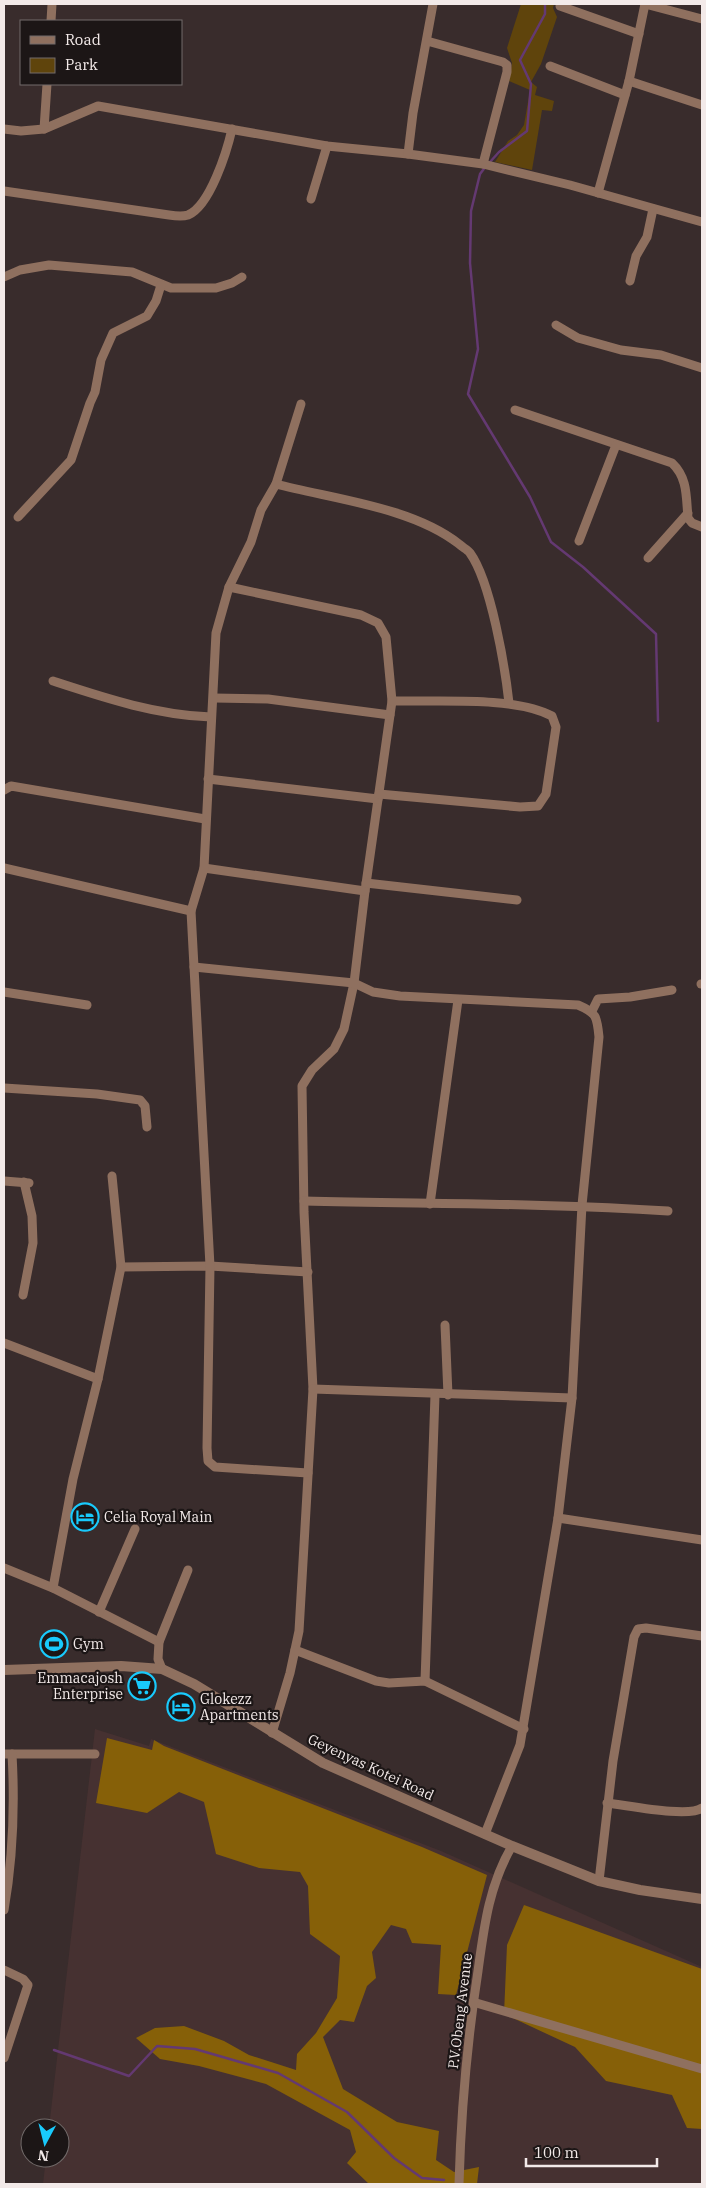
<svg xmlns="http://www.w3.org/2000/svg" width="706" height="2188" font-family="'IBM Plex Serif',serif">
<rect width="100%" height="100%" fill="#392c2c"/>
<!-- built -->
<path fill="#463131" d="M95,1729L149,1746L151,1739L441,1851L702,1967V2184H43L46,2158H60V2128H49Z"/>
<!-- green -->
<path fill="#5f440c" d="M521,4H554L553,8L557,17L541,64L531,82L537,87L535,95L554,101L552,111L542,110L532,170L495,162L508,141L517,135L524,125L530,90L509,81L512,63L507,48Z"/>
<!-- forest -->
<g fill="#866008">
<path d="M107,1738L152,1750L154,1740L164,1746L422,1847L487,1875L456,1995L438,1994L441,1945L412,1943L406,1929L391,1925L372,1952L376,1978L367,1986L354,2022L340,2020L323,2037L343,2089L397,2122L439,2131L436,2160L454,2172L479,2167L477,2184H369L347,2163L356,2152L350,2130L266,2084L199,2066L160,2059L136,2038L155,2028L184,2026L224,2041L249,2055L296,2070L297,2054L316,2033L337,1998L340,1956L310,1934L308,1886L300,1872L259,1868L216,1854L204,1802L179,1792L147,1813L96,1803Z"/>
<path d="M524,1905L702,1969V2129L687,2128L672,2095L606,2081L575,2047L504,2014L507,1945Z"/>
</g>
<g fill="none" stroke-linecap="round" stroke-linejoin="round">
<!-- stream -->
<g stroke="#643972" stroke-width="2.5">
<path d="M490,162L499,152L527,131L531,84L520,60L545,14V4"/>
<path d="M486,166L480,174L471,211L470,263L478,349L468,394L530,497L551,542L583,567L656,634L658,721"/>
<path d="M54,2050L129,2076L157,2046L195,2049L278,2073L347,2112L394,2158L422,2178L444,2180"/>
</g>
<!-- minor -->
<g stroke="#8f705f" stroke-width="9">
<path d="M645,4L702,19"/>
<path d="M560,6L639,34"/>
<path d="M51,21L52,4"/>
<path d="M427,41L503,62L507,65V72L483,164"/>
<path d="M550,66L625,95"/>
<path d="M629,81L702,105"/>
<path d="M4,129L21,131L44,129L98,106L327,146L408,154L483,164L570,185L702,222"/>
<path d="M44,129L47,84"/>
<path d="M408,154L413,113L433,4"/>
<path d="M4,191L169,215C175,216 182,217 188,215C210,206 227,151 232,129"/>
<path d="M598,193L629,81L645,4"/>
<path d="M311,199L327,146"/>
<path d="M4,277L20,270L49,265L132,272L171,288H216L232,283L242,277"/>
<path d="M630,281L636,256L647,237L653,209"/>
<path d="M556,325L578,338L621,350L661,355L702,368"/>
<path d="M515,410L672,463C688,478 686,497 688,518L692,523L702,527"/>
<path d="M276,484L301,404"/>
<path d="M18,517L71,460L90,403L95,392L101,360L113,333L147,316L156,301L161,285"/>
<path d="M579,541L616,445"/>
<path d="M648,558L688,513"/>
<path d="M229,587L361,615L378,623L386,637L392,701L390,715L365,891L354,983L344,1029L334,1049L312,1070L302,1086L304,1212L313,1389L299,1631L290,1673L272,1733"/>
<path d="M53,681C105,698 156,715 211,717"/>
<path d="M214,698L268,699L390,715"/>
<path d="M208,779L378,799"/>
<path d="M4,790L11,786L205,819"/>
<path d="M379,794L520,807L538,806L546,794L556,727L552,716C515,696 437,702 392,701"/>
<path d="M4,868L191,911"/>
<path d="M204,868L365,891"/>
<path d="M366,883L517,900"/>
<path d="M194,967L354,983L373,992L400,996L578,1005C597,1013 597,1017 599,1037L582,1205L572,1398L558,1518L520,1745L485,1834"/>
<path d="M701,984H702"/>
<path d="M4,992L87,1005"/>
<path d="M592,1011L598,999L630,997L672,990"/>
<path d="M4,1088L97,1094L140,1100L145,1106L147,1127"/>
<path d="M4,1181L29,1183"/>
<path d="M304,1201C425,1204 547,1203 668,1211"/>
<path d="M430,1204L458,1000"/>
<path d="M121,1267L210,1266L308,1272"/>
<path d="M23,1295L33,1243L32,1216L24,1182"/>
<path d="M445,1325L448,1395"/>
<path d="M4,1343L98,1379"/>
<path d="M313,1389L572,1398"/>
<path d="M308,1473L215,1467L208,1461L207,1448L210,1266L191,911L204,868L216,633L229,587L251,542L261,510L276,484C333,499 412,507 459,544C462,547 468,550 470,553C491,582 505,667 509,703"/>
<path d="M558,1518L702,1540"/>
<path d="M4,1568L53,1588L159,1642"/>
<path d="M53,1588L73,1479L98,1379L121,1267L112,1176"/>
<path d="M99,1612L135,1529"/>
<path d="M295,1650L376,1681L389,1683L425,1681L524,1729"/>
<path d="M162,1669L158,1659L159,1642L188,1570"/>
<path d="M425,1681L435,1395"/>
<path d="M4,1754H95"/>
<path d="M607,1803C627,1805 688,1818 702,1808"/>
<path d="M599,1881L613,1761L634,1637L638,1629L646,1628L702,1636"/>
<path d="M4,1910C13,1858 15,1807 12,1754"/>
<path d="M4,1970L23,1979L28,1985L4,2058"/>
<path d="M473,2002L702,2069"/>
<path d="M459,2184C461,2113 467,2042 478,1971C484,1927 489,1885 512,1846"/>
</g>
<!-- tertiary -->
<path stroke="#8f705f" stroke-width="10" d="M4,1670L121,1666L162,1669L194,1684L323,1763L512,1846L599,1881L640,1890L702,1899"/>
</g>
<!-- icons -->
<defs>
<g id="hotel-ring" transform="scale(1.4375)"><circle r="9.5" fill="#1c1616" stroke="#19cafc" stroke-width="1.5"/><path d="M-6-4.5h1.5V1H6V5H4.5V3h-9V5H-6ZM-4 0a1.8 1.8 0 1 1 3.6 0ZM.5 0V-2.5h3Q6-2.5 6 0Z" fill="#19cafc"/></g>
<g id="stadium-ring" transform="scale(1.4375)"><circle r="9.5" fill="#1c1616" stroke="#19cafc" stroke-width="1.5"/><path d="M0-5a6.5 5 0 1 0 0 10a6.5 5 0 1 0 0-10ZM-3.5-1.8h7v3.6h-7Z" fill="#19cafc"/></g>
<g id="supermarket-ring" transform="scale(1.4375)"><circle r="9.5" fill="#1c1616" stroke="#19cafc" stroke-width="1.5"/><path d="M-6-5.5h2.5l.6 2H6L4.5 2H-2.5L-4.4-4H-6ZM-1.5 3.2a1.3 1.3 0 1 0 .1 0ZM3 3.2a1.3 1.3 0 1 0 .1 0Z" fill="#19cafc"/></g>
</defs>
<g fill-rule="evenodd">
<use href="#hotel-ring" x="85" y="1517"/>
<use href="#stadium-ring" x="54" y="1644"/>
<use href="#supermarket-ring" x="142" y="1686"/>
<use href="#hotel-ring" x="181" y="1707"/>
</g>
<g text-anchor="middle" stroke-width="4.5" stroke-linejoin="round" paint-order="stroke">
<!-- poi labels -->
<g font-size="14" fill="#f3eae9" stroke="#1c1616" text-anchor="start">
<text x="104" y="1522">Celia Royal Main</text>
<text x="73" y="1649">Gym</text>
<text x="123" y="1683" text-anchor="end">Emmacajosh<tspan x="123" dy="16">Enterprise</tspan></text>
<text x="200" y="1704">Glokezz<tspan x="200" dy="16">Apartments</tspan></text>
</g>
<!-- street labels -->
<g font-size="14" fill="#f3eae9" stroke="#1c1616">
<text transform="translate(371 1767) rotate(25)" y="5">Geyenyas Kotei Road</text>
<text transform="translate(460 2011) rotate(-83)" y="5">P.V.Obeng Avenue</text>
</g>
</g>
<!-- border -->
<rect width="706" height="2188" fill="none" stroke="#f3eae9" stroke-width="10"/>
<!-- legend -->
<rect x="20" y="20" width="162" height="65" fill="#1c1616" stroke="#726b6a"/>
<rect x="30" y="36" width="25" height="8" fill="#8f705f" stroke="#726b6a"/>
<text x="65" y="45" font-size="15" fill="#f3eae9">Road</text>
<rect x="30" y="58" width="25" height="15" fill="#5f440c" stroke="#726b6a"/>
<text x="65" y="70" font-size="15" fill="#f3eae9">Park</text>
<!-- north arrow -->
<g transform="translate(45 2143) rotate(187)"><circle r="24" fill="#1c1616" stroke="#726b6a"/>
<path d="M0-4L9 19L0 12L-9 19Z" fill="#19cafc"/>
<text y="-8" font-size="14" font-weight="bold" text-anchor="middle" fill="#f3eae9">N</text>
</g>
<!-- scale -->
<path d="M526 2158v8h131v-8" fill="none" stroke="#f3eae9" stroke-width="2.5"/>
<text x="534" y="2158" font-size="15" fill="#f3eae9" stroke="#1c1616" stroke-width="4" paint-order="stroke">100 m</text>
</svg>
